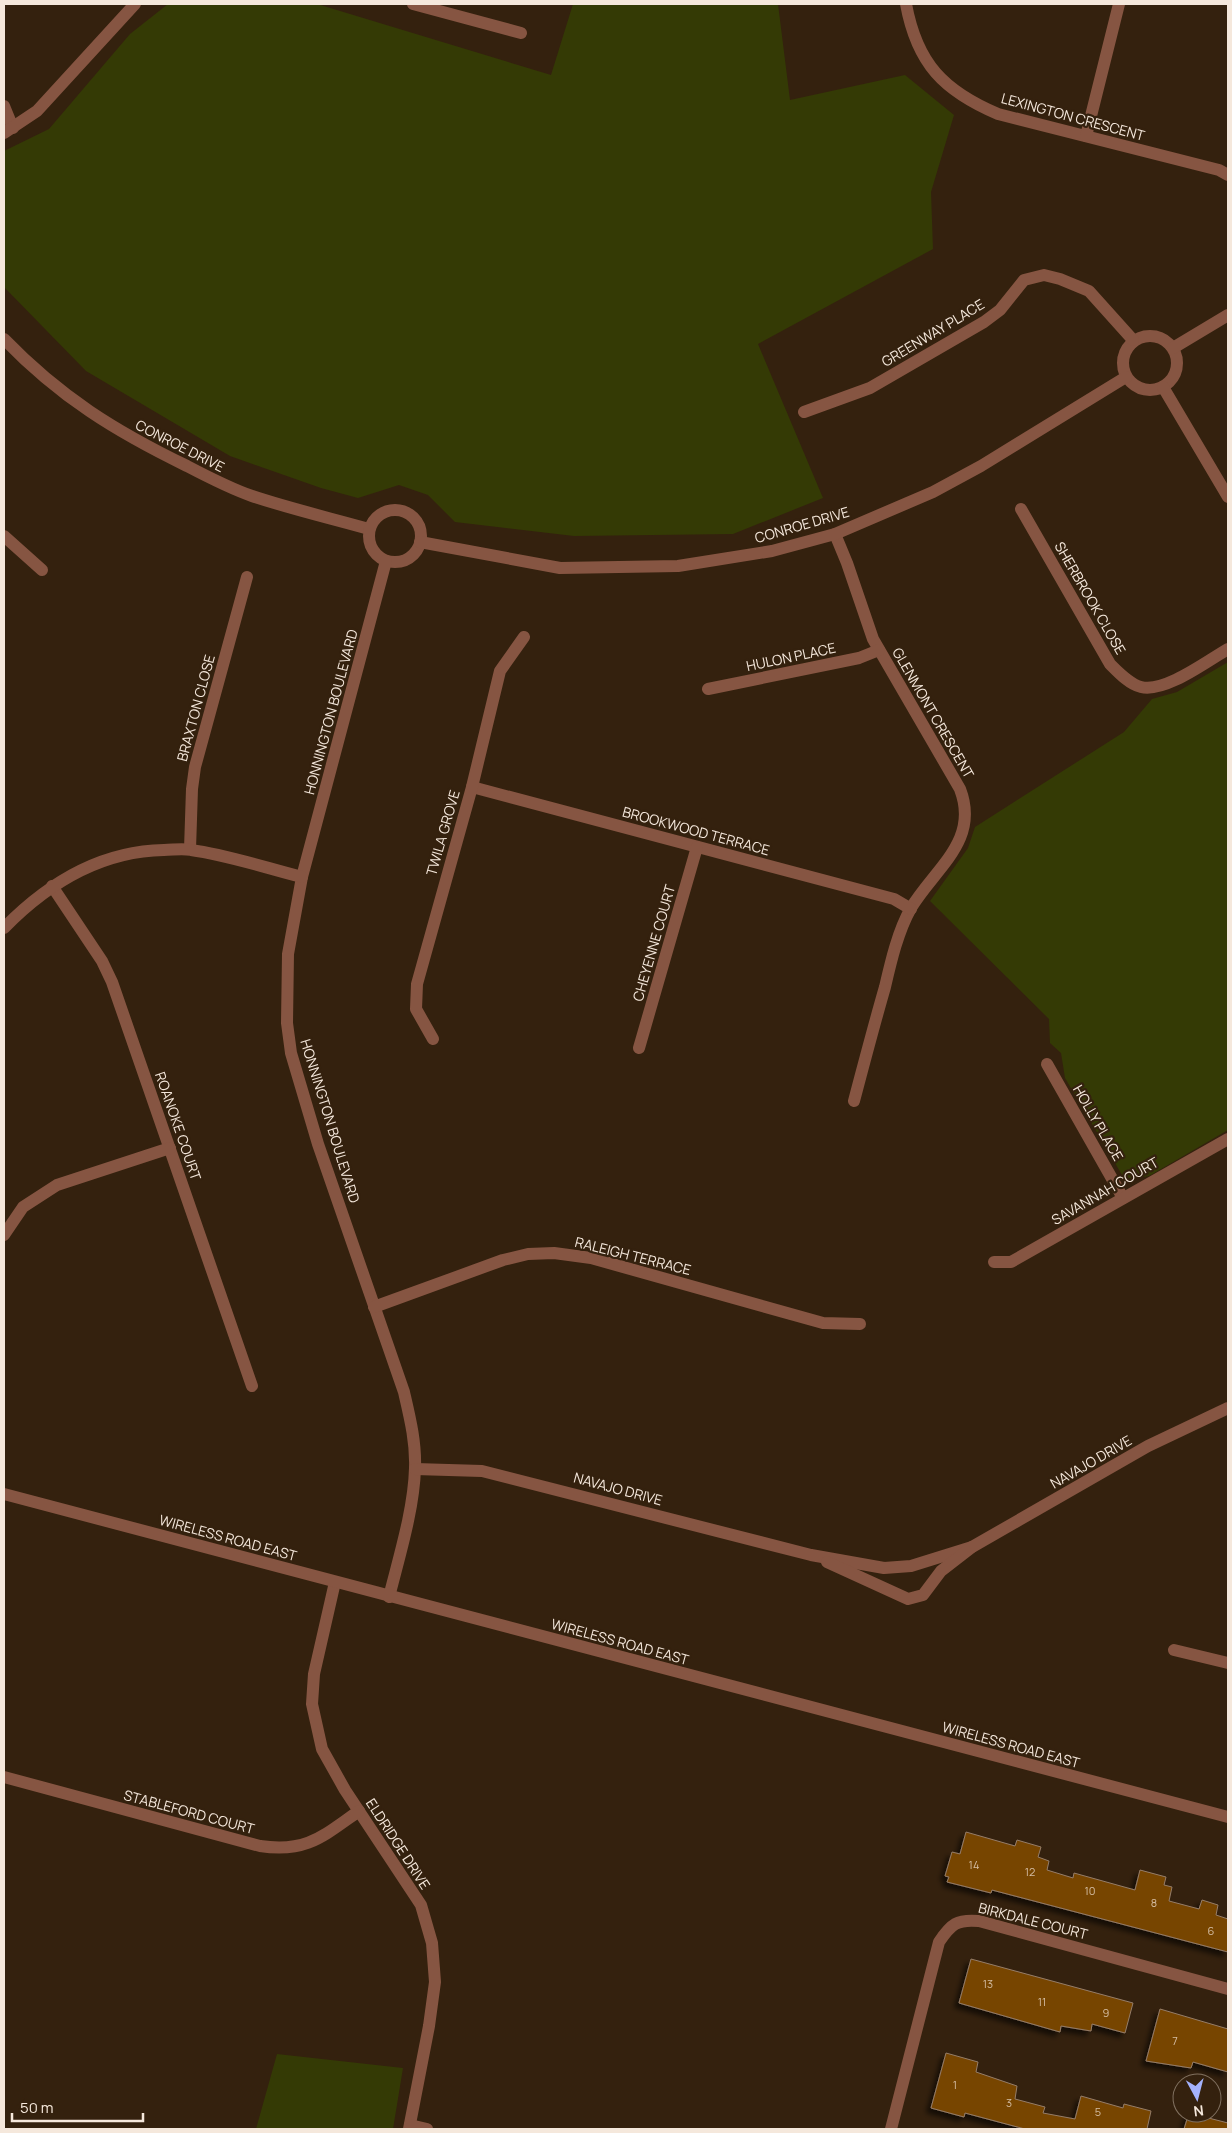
<svg xmlns="http://www.w3.org/2000/svg" width="1232" height="2133" font-family="Manrope,sans-serif">
<defs>
<filter id="shadow"><feDropShadow dx="-4.5" dy="4.5" stdDeviation="2.5" flood-color="#0009"/></filter>
</defs>
<rect width="100%" height="100%" fill="#34210e"/>
<!-- green -->
<g fill="#343a05">
<path d="M168,4H317L551,75L573,4H778L790,100L905,75L954,115L931,192L933,249L758,344L823,498L733,534L574,536L455,522L428,495L399,485L358,498L321,488L230,456L86,371L4,287V151L49,129L130,34Z"/>
<path d="M1228,662V1130L1149,1176L1132,1179L1122,1175L1065,1078L1061,1053L1050,1043L1049,1019L930,901L968,848L975,827L1124,732L1152,699L1177,692Z"/>
<path d="M277,2054L403,2068L393,2129H256Z"/>
</g>
<!-- building -->
<g fill="#740" stroke="#957d68" filter="url(#shadow)">
<path d="M966,1832L1015,1846L1017,1840L1041,1847L1038,1857L1049,1861L1047,1870L1073,1878L1074,1873L1135,1890L1140,1870L1166,1877L1164,1885L1172,1887L1169,1901L1199,1909L1202,1900L1218,1905L1216,1915L1228,1919V1952L992,1890L991,1893L947,1882L949,1877L945,1876L952,1852L960,1854Z"/>
<path d="M971,1959L1133,2003L1125,2033L1092,2024L1091,2031L1061,2026L1060,2032L959,2003Z"/>
<path d="M1160,2009L1228,2029V2072L1193,2062L1191,2068L1146,2061Z"/>
<path d="M946,2053L978,2062L976,2072L1017,2086L1015,2099L1045,2107L1043,2113L1075,2119L1081,2096L1123,2108L1124,2104L1151,2111L1147,2129H1025L965,2113L964,2117L931,2108Z"/>
<path d="M1189,2113L1228,2123V2129H1184Z"/>
</g>
<g fill="none" stroke-linecap="round" stroke-linejoin="round">
<!-- minor -->
<g stroke="#865542" stroke-width="12">
<path d="M413,4L521,33"/>
<path d="M906,4C917,64 944,91 998,114L1219,170L1228,175"/>
<path d="M4,106L13,128"/>
<path d="M4,133L37,111L135,4"/>
<path d="M1086,136L1119,4"/>
<circle cx="1150" cy="363" r="27"/>
<path d="M4,339C60,397 115,431 187,466C208,477 229,488 252,496C291,509 330,518 369,529"/>
<path d="M1173,348L1228,315"/>
<path d="M1163,387L1228,497"/>
<path d="M804,412L870,388L984,322L1000,310L1024,280L1044,275L1060,279L1089,291L1133,340"/>
<path d="M1021,509L1110,664C1118,672 1129,684 1141,687C1165,693 1207,661 1228,649"/>
<circle cx="395" cy="536" r="26"/>
<path d="M835,534L847,563L873,639L960,789C980,841 935,868 911,908C898,931 891,961 885,987C874,1025 864,1063 854,1101"/>
<path d="M4,536L42,570"/>
<path d="M420,542L560,568L678,566L772,551L835,534L933,492L981,466L1126,377"/>
<path d="M386,561L302,877L288,954L287,1023L291,1053L318,1144L404,1392C410,1418 416,1442 415,1468C414,1509 399,1557 389,1597"/>
<path d="M708,689L859,658L879,650"/>
<path d="M472,787L894,899L911,909"/>
<path d="M190,849L192,789L195,767L247,577"/>
<path d="M52,886L102,961L112,982L252,1386"/>
<path d="M4,928C48,883 100,851 164,850C173,850 182,848 191,850C228,855 266,868 302,877"/>
<path d="M433,1039L416,1009L417,984L472,787L500,671L524,637"/>
<path d="M639,1048L697,847"/>
<path d="M1047,1064L1123,1198"/>
<path d="M4,1235L23,1207L57,1185L170,1148"/>
<path d="M994,1262H1011L1228,1139"/>
<path d="M374,1307L503,1260L528,1254L554,1253L591,1258L823,1323L860,1324"/>
<path d="M415,1469L482,1471L811,1555L884,1568L911,1566L972,1547"/>
<path d="M827,1562L908,1599L923,1595L941,1571L972,1547L1148,1446L1228,1408"/>
<path d="M335,1582L314,1674L312,1704L322,1749L345,1790L421,1905L432,1943L435,1982L429,2026L409,2129"/>
<path d="M1174,1650L1228,1663"/>
<path d="M4,1777L260,1846C307,1853 323,1836 359,1811"/>
<path d="M410,2125L427,2129"/>
<path d="M891,2129L939,1942C951,1924 957,1919 979,1921L1228,1989"/>
</g>
<!-- tertiary -->
<path stroke="#865542" stroke-width="12" d="M4,1494L1228,1817"/>
</g>
<g text-anchor="middle" stroke-width="4.5" stroke-linejoin="round" paint-order="stroke">
<!-- number labels -->
<g font-size="11" fill="#d6bfa5">
<text x="974" y="1869">14</text>
<text x="1030" y="1876">12</text>
<text x="1090" y="1895">10</text>
<text x="1154" y="1907">8</text>
<text x="1211" y="1935">6</text>
<text x="988" y="1988">13</text>
<text x="1042" y="2006">11</text>
<text x="1106" y="2017">9</text>
<text x="1175" y="2045">7</text>
<text x="955" y="2089">1</text>
<text x="1009" y="2107">3</text>
<text x="1098" y="2116">5</text>
</g>
<!-- street labels -->
<g font-size="14" fill="#f5e8dc" stroke="#34210e">
<text transform="translate(1073 117) rotate(15)" y="5">LEXINGTON CRESCENT</text>
<text transform="translate(933 333) rotate(-31)" y="5">GREENWAY PLACE</text>
<text transform="translate(180 446) rotate(27)" y="5">CONROE DRIVE</text>
<text transform="translate(802 525) rotate(-16)" y="5">CONROE DRIVE</text>
<text transform="translate(1090 598) rotate(60)" y="5">SHERBROOK CLOSE</text>
<text transform="translate(791 657) rotate(-12)" y="5">HULON PLACE</text>
<text transform="translate(196 708) rotate(-75)" y="5">BRAXTON CLOSE</text>
<text transform="translate(331 712) rotate(-75)" y="5">HONNINGTON BOULEVARD</text>
<text transform="translate(933 713) rotate(60)" y="5">GLENMONT CRESCENT</text>
<text transform="translate(696 831) rotate(15)" y="5">BROOKWOOD TERRACE</text>
<text transform="translate(443 833) rotate(-74)" y="5">TWILA GROVE</text>
<text transform="translate(654 943) rotate(-74)" y="5">CHEYENNE COURT</text>
<text transform="translate(330 1121) rotate(73)" y="5">HONNINGTON BOULEVARD</text>
<text transform="translate(1098 1123) rotate(60)" y="5">HOLLY PLACE</text>
<text transform="translate(178 1126) rotate(71)" y="5">ROANOKE COURT</text>
<text transform="translate(1105 1191) rotate(-30)" y="5">SAVANNAH COURT</text>
<text transform="translate(633 1256) rotate(14)" y="5">RALEIGH TERRACE</text>
<text transform="translate(1091 1462) rotate(-30)" y="5">NAVAJO DRIVE</text>
<text transform="translate(618 1489) rotate(15)" y="5">NAVAJO DRIVE</text>
<text transform="translate(228 1538) rotate(15)" y="5">WIRELESS ROAD EAST</text>
<text transform="translate(620 1642) rotate(15)" y="5">WIRELESS ROAD EAST</text>
<text transform="translate(1011 1745) rotate(15)" y="5">WIRELESS ROAD EAST</text>
<text transform="translate(189 1812) rotate(15)" y="5">STABLEFORD COURT</text>
<text transform="translate(398 1844) rotate(57)" y="5">ELDRIDGE DRIVE</text>
<text transform="translate(1033 1921) rotate(14)" y="5">BIRKDALE COURT</text>
</g>
</g>
<!-- border -->
<rect width="1232" height="2133" fill="none" stroke="#f5e8dc" stroke-width="10"/>
<!-- north arrow -->
<g transform="translate(1197 2098) rotate(173)"><circle r="24" fill="#34210e" stroke="#817160"/>
<path d="M0-4L9 19L0 12L-9 19Z" fill="#a4b2fc"/>
<text y="-8" font-size="14" font-weight="bold" text-anchor="middle" fill="#f5e8dc">N</text>
</g>
<!-- scale -->
<path d="M12 2113v8h131v-8" fill="none" stroke="#f5e8dc" stroke-width="2.5"/>
<text x="20" y="2113" font-size="15" fill="#f5e8dc" stroke="#34210e" stroke-width="4" paint-order="stroke">50 m</text>
</svg>
